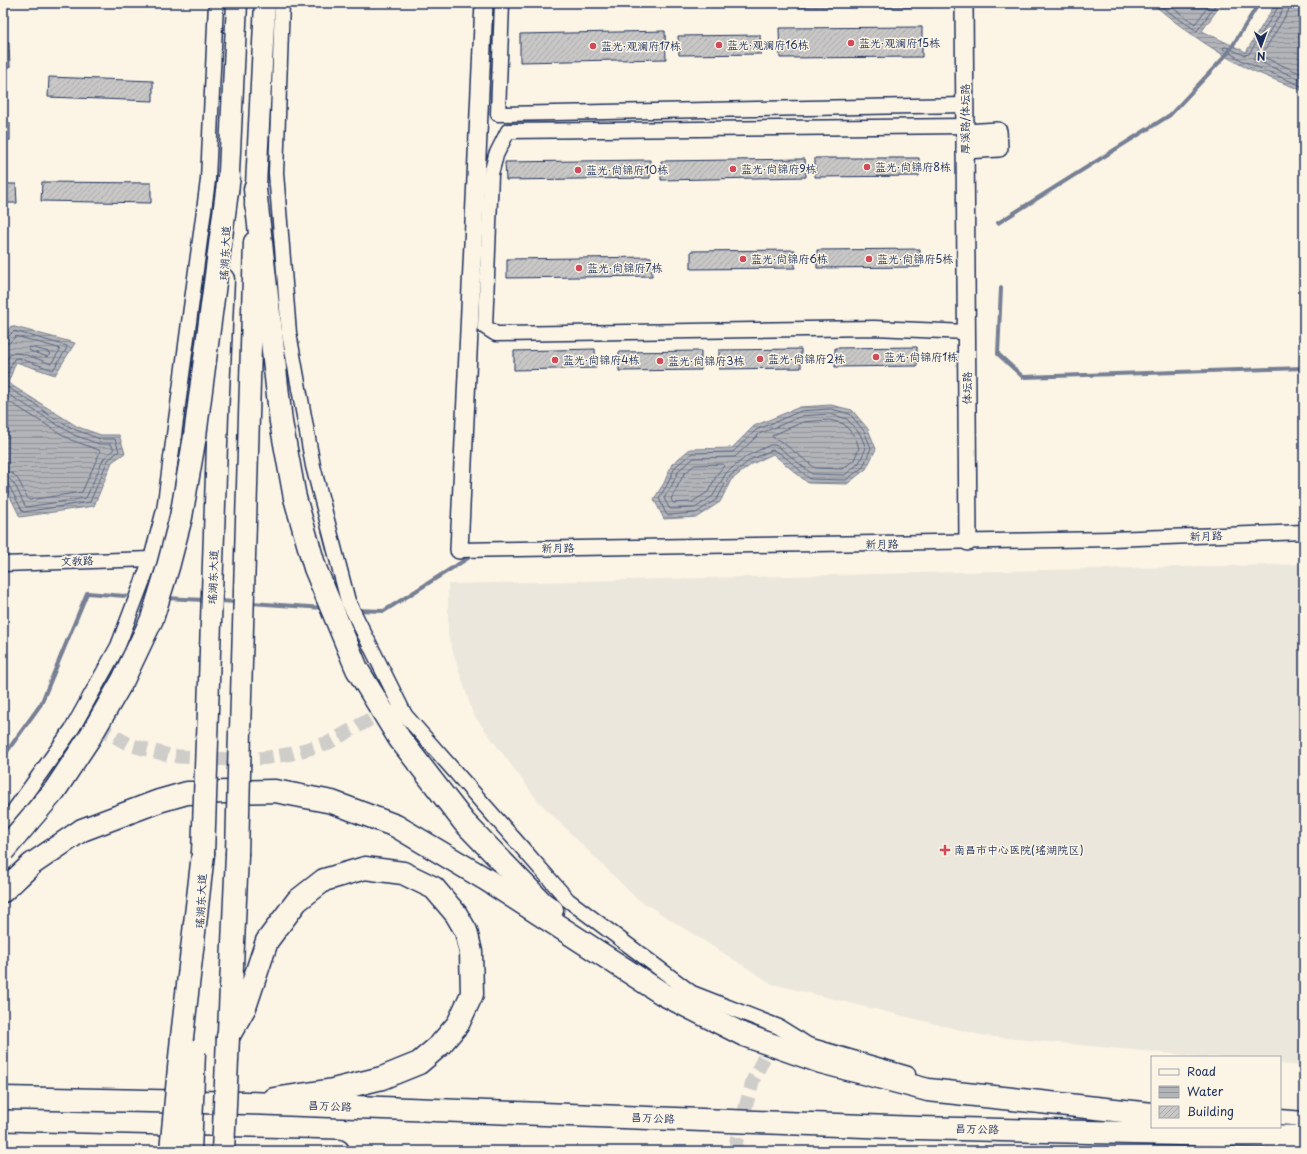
<svg xmlns="http://www.w3.org/2000/svg" width="1307" height="1154" font-family="'Playpen Sans','LXGW WenKai TC',sans-serif">
<defs>
<pattern id="water-rules" width="6" height="5" patternUnits="userSpaceOnUse"><rect width="6" height="5" fill="#b2b4b8"/><path d="M0 2.5h6" fill="none" stroke="#909399"/></pattern>
<pattern id="building-hatch" width="6" height="6" patternUnits="userSpaceOnUse"><rect width="6" height="6" fill="#c8c7c6"/><path d="M-1 1l2-2M0 6l6-6M5 7l2-2" fill="none" stroke="#ababac"/></pattern>
</defs>
<rect width="100%" height="100%" fill="#fcf5e5"/>
<filter id="ink" filterUnits="userSpaceOnUse"><feTurbulence type="fractalNoise" baseFrequency=".025" numOctaves="2"/><feDisplacementMap in="SourceGraphic" scale="8" xChannelSelector="R" yChannelSelector="G"/><feConvolveMatrix kernelMatrix="1 2 1 2 8 2 1 2 1" color-interpolation-filters="sRGB"/></filter>
<g filter="url(#ink)">
<!-- built -->
<path fill="#ece7dc" d="M1304,564V1066L1280,1064V1057H1206L985,1036L772,984L636,898L538,801L473,714L448,636V584Z"/>
<!-- water -->
<g fill="url(#water-rules)" stroke="#767f94">
<path d="M1152,3H1222L1202,31L1246,52L1276,3H1304V66L1303,70H1304V91C1283,83 1261,75 1241,65C1211,49 1177,25 1152,3Z"/>
<path d="M11,326L75,343L55,375L16,362L8,383L78,427L101,435H119L125,453L112,462L94,506L20,517L3,482V338Z"/>
<path d="M831,405L852,410L868,429L876,449L866,469L847,484L808,483L773,454L752,464L731,480L720,502L697,517L664,519L654,499L664,483L672,464L690,449L732,448L754,426L800,407Z"/>
</g>
<g fill="none" stroke-linecap="round" stroke-linejoin="round">
<!-- shore -->
<g stroke="#576482" stroke-width="1">
<path d="M1158,3L1167,11L1197,31L1217,3"/>
<path d="M1166,3L1195,24L1211,3"/>
<path d="M1279,3L1278,7L1249,54L1244,55L1226,47H1224L1223,49L1243,61L1304,87"/>
<path d="M1284,3L1283,9L1253,59L1304,81"/>
<path d="M1290,3L1288,12L1261,56L1304,75"/>
<path d="M3,339L7,338L14,331L67,346V348L53,370L18,358L14,359L4,381V385L36,405L49,415L76,430L100,439H115L119,451L108,460L90,502L23,512L8,484L3,482"/>
<path d="M3,344L9,343L16,336L58,348L60,350L51,364C42,361 17,349 10,355C6,359 5,366 3,370"/>
<path d="M30,347L49,352L51,354L48,357L30,351L29,349Z"/>
<path d="M3,391L74,435L99,444H111L114,449L104,458L86,498L26,507C19,498 17,478 3,477"/>
<path d="M3,398L71,440L99,450L100,452L82,492L29,500C21,490 20,471 3,471"/>
<path d="M831,409L850,414L864,431L871,448L863,467L846,480L810,479C801,472 781,451 772,450L750,460L729,477L717,499L696,513L668,515L666,514L659,498L667,485L675,467L692,453L733,452L756,430L801,411Z"/>
<path d="M830,414L847,419L860,434L866,448L859,463L845,475L812,474L779,447L775,445H770L747,456L726,473L713,496L695,508L671,509L669,508L664,498L671,487L679,470L694,458L735,457L759,434L802,416Z"/>
<path d="M830,420L844,424L855,437L859,448L854,460L842,469L815,468L782,442L772,437L773,435L803,422Z"/>
<path d="M695,465L723,464L724,466L718,473L708,492L692,502L673,503L671,499L684,474Z"/>
</g>
<!-- stream -->
<g stroke="#767f94" stroke-width="4">
<path d="M998,223L1170,115L1228,53L1259,3"/>
<path d="M1001,288L998,354L1023,377L1304,368"/>
<path d="M166,598L204,600"/>
<path d="M220,601L236,602"/>
<path d="M251,603L324,608"/>
<path d="M356,610L384,611L468,558"/>
<path d="M3,757L41,704L87,593L125,596"/>
</g>
</g>
<!-- building -->
<g fill="url(#building-hatch)" stroke="#1b2f5e">
<path d="M512,3H644V6L512,5Z"/>
<rect x="796" y="3" width="137" height="4"/>
<path d="M922,27V57L780,58L779,28Z"/>
<path d="M665,31L666,59L520,62V34Z"/>
<path d="M760,35L761,54L679,55L678,36Z"/>
<path d="M3,43H9L10,67H3Z"/>
<path d="M49,77L153,81V101L48,97Z"/>
<rect x="3" y="123" width="7" height="17"/>
<path d="M815,158H919V176L815,177Z"/>
<path d="M805,159L806,177L661,180V161Z"/>
<path d="M650,160V178L506,180L505,162Z"/>
<path d="M42,182L151,183V203L41,201Z"/>
<path d="M3,184H16L17,203H3Z"/>
<path d="M920,249V267L817,268V250Z"/>
<path d="M795,250V268L691,269V251Z"/>
<path d="M651,257L652,276L507,278V259Z"/>
<path d="M917,347V366L835,367V348Z"/>
<path d="M595,349L596,368L514,370V351Z"/>
<path d="M801,349V368L719,369V350Z"/>
<path d="M701,351V370L619,371V352Z"/>
</g>
<g fill="none" stroke-linecap="round" stroke-linejoin="round">
<!-- minor-tunnel -->
<g stroke="#cfcdca" stroke-width="14" stroke-dasharray="14 7" stroke-linecap="butt">
<path d="M79,716L130,745L172,756L223,759L264,758L290,754L328,743L383,712"/>
<path d="M736,1151V1142L753,1080L779,1027"/>
</g>
<!-- minor casing -->
<g stroke="#1b2f5e" stroke-width="17">
<g id="minor">
<path d="M282,3L276,173L289,333L313,466L348,601L405,715"/>
<path d="M502,3L498,114L965,105"/>
<path d="M965,126L508,131L496,155L491,174L485,327L496,334L874,328L967,332"/>
<path d="M459,550L1111,539L1304,532"/>
<path d="M3,564L151,559"/>
<path d="M383,712L405,715L568,900L692,993L779,1027L808,1045L908,1074"/>
<path d="M3,823L10,816L72,729L118,646L151,559L164,510L208,180L216,3"/>
<path d="M1280,1117L1304,1119"/>
</g>
</g>
<!-- tertiary casing -->
<g stroke="#1b2f5e" stroke-width="20">
<g id="tertiary">
<path d="M964,3L968,542"/>
<path d="M965,133L998,131L999,148L965,150"/>
<path d="M459,550L484,3"/>
</g>
</g>
<!-- secondary casing -->
<g stroke="#1b2f5e" stroke-width="23">
<g id="secondary">
<path d="M228,193L237,3"/>
<path d="M255,206L265,3"/>
<path d="M240,731L254,242"/>
<path d="M207,740L218,415L224,279"/>
</g>
</g>
<!-- primary casing -->
<g stroke="#1b2f5e" stroke-width="25">
<g id="primary">
<path d="M255,189L281,422L295,498L315,568L357,669L399,738L464,822L542,903L552,910"/>
<path d="M3,891L32,864L82,830L159,801L187,793L275,791L332,802L396,826L487,880L663,994L744,1035L821,1062L928,1090L1152,1114"/>
<path d="M229,1032L237,855"/>
<path d="M182,1037L203,854"/>
<path d="M228,1037L245,1007L267,941L297,901L324,880L365,868L403,873L434,888L456,914L466,931L471,952L472,994L458,1024L440,1045L419,1063L382,1078L333,1090L274,1099"/>
</g>
</g>
<!-- trunk casing -->
<g stroke="#1b2f5e" stroke-width="25">
<g id="trunk">
<path d="M3,1098L246,1103L918,1128L1304,1137"/>
<path d="M3,1143L338,1151"/>
</g>
</g>
<!-- minor -->
<use href="#minor" stroke="#fcf5e5" stroke-width="14"/>
<!-- tertiary -->
<use href="#tertiary" stroke="#fcf5e5" stroke-width="17"/>
<!-- secondary -->
<use href="#secondary" stroke="#fcf5e5" stroke-width="20"/>
<!-- primary -->
<use href="#primary" stroke="#fcf5e5" stroke-width="22"/>
<!-- trunk -->
<use href="#trunk" stroke="#fcf5e5" stroke-width="22"/>
<!-- primary-bridge casing -->
<g stroke="#1b2f5e" stroke-width="25" stroke-linecap="butt">
<g id="primary-bridge">
<path d="M3,851L55,790L90,737L123,680L152,619L168,567L181,517L195,436L229,176"/>
<path d="M203,854L207,740"/>
<path d="M237,855L240,731"/>
<path d="M171,1151L182,1037"/>
<path d="M190,1151L194,1052"/>
<path d="M223,1151L228,1037"/>
</g>
</g>
<!-- primary-bridge -->
<use href="#primary-bridge" stroke="#fcf5e5" stroke-width="22"/>
</g>
</g>
<!-- markers -->
<g fill="#d1495b" stroke="#fcf5e5" stroke-width="1.5">
<circle cx="851" cy="43" r="4"/>
<circle cx="719" cy="45" r="4"/>
<circle cx="593" cy="46" r="4"/>
<circle cx="867" cy="167" r="4"/>
<circle cx="733" cy="169" r="4"/>
<circle cx="578" cy="170" r="4"/>
<circle cx="743" cy="259" r="4"/>
<circle cx="869" cy="259" r="4"/>
<circle cx="579" cy="268" r="4"/>
<circle cx="876" cy="357" r="4"/>
<circle cx="760" cy="359" r="4"/>
<circle cx="555" cy="360" r="4"/>
<circle cx="660" cy="361" r="4"/>
<path d="M943 844h4v4h4v4h-4v4h-4v-4h-4v-4h4z"/>
</g>
<g text-anchor="middle" stroke-width="3" stroke-linejoin="round" paint-order="stroke">
<!-- poi labels -->
<g font-size="11" fill="#1b2f5e" stroke="#fcf5e5" text-anchor="start">
<text x="859" y="47">蓝光·观澜府15栋</text>
<text x="727" y="49">蓝光·观澜府16栋</text>
<text x="601" y="50">蓝光·观澜府17栋</text>
<text x="875" y="171">蓝光·尚锦府8栋</text>
<text x="741" y="173">蓝光·尚锦府9栋</text>
<text x="586" y="174">蓝光·尚锦府10栋</text>
<text x="751" y="263">蓝光·尚锦府6栋</text>
<text x="877" y="263">蓝光·尚锦府5栋</text>
<text x="587" y="272">蓝光·尚锦府7栋</text>
<text x="884" y="361">蓝光·尚锦府1栋</text>
<text x="768" y="363">蓝光·尚锦府2栋</text>
<text x="563" y="364">蓝光·尚锦府4栋</text>
<text x="668" y="365">蓝光·尚锦府3栋</text>
<text x="954" y="854">南昌市中心医院(瑶湖院区)</text>
</g>
<!-- street labels -->
<g font-size="11" fill="#1b2f5e" stroke="#fcf5e5">
<text transform="translate(965 119) rotate(-90)" y="4">厚溪路/体坛路</text>
<text transform="translate(225 253) rotate(-87)" y="4">瑶湖东大道</text>
<text transform="translate(967 388) rotate(-90)" y="4">体坛路</text>
<text transform="translate(1206 536) rotate(-2)" y="4">新月路</text>
<text transform="translate(882 544) rotate(-1)" y="4">新月路</text>
<text transform="translate(558 548) rotate(-1)" y="4">新月路</text>
<text transform="translate(77 561) rotate(-2)" y="4">文教路</text>
<text transform="translate(213 577) rotate(-88)" y="4">瑶湖东大道</text>
<text transform="translate(201 901) rotate(-87)" y="4">瑶湖东大道</text>
<text transform="translate(330 1106) rotate(2)" y="4">昌万公路</text>
<text transform="translate(653 1118) rotate(2)" y="4">昌万公路</text>
<text transform="translate(977 1129) rotate(1)" y="4">昌万公路</text>
</g>
</g>
<!-- margin -->
<rect width="1307" height="1154" fill="none" stroke="#fcf5e5" stroke-width="16"/>
<rect x="8" y="8" width="1291" height="1138" fill="none" stroke="#1b2f5e" stroke-width="1.5" filter="url(#ink)"/>
<!-- legend -->
<rect x="1151" y="1056" width="130" height="72" fill="#fcf5e5" stroke="#a2a6af"/>
<rect x="1159" y="1069" width="20" height="6" fill="#fcf5e5" stroke="#a2a6af"/>
<text x="1187" y="1076" font-size="12" fill="#1b2f5e">Road</text>
<rect x="1159" y="1086" width="20" height="12" fill="url(#water-rules)" stroke="#a2a6af"/>
<text x="1187" y="1096" font-size="12" fill="#1b2f5e">Water</text>
<rect x="1159" y="1106" width="20" height="12" fill="url(#building-hatch)" stroke="#a2a6af"/>
<text x="1187" y="1116" font-size="12" fill="#1b2f5e">Building</text>
<!-- north arrow -->
<g transform="translate(1261 46) rotate(179)" stroke="#fcf5e5" stroke-width="3" paint-order="stroke">
<path d="M0-3L7 15L0 10L-7 15Z" fill="#1b2f5e"/>
<text y="-6" font-size="11" font-weight="bold" text-anchor="middle" fill="#1b2f5e">N</text>
</g>
</svg>
